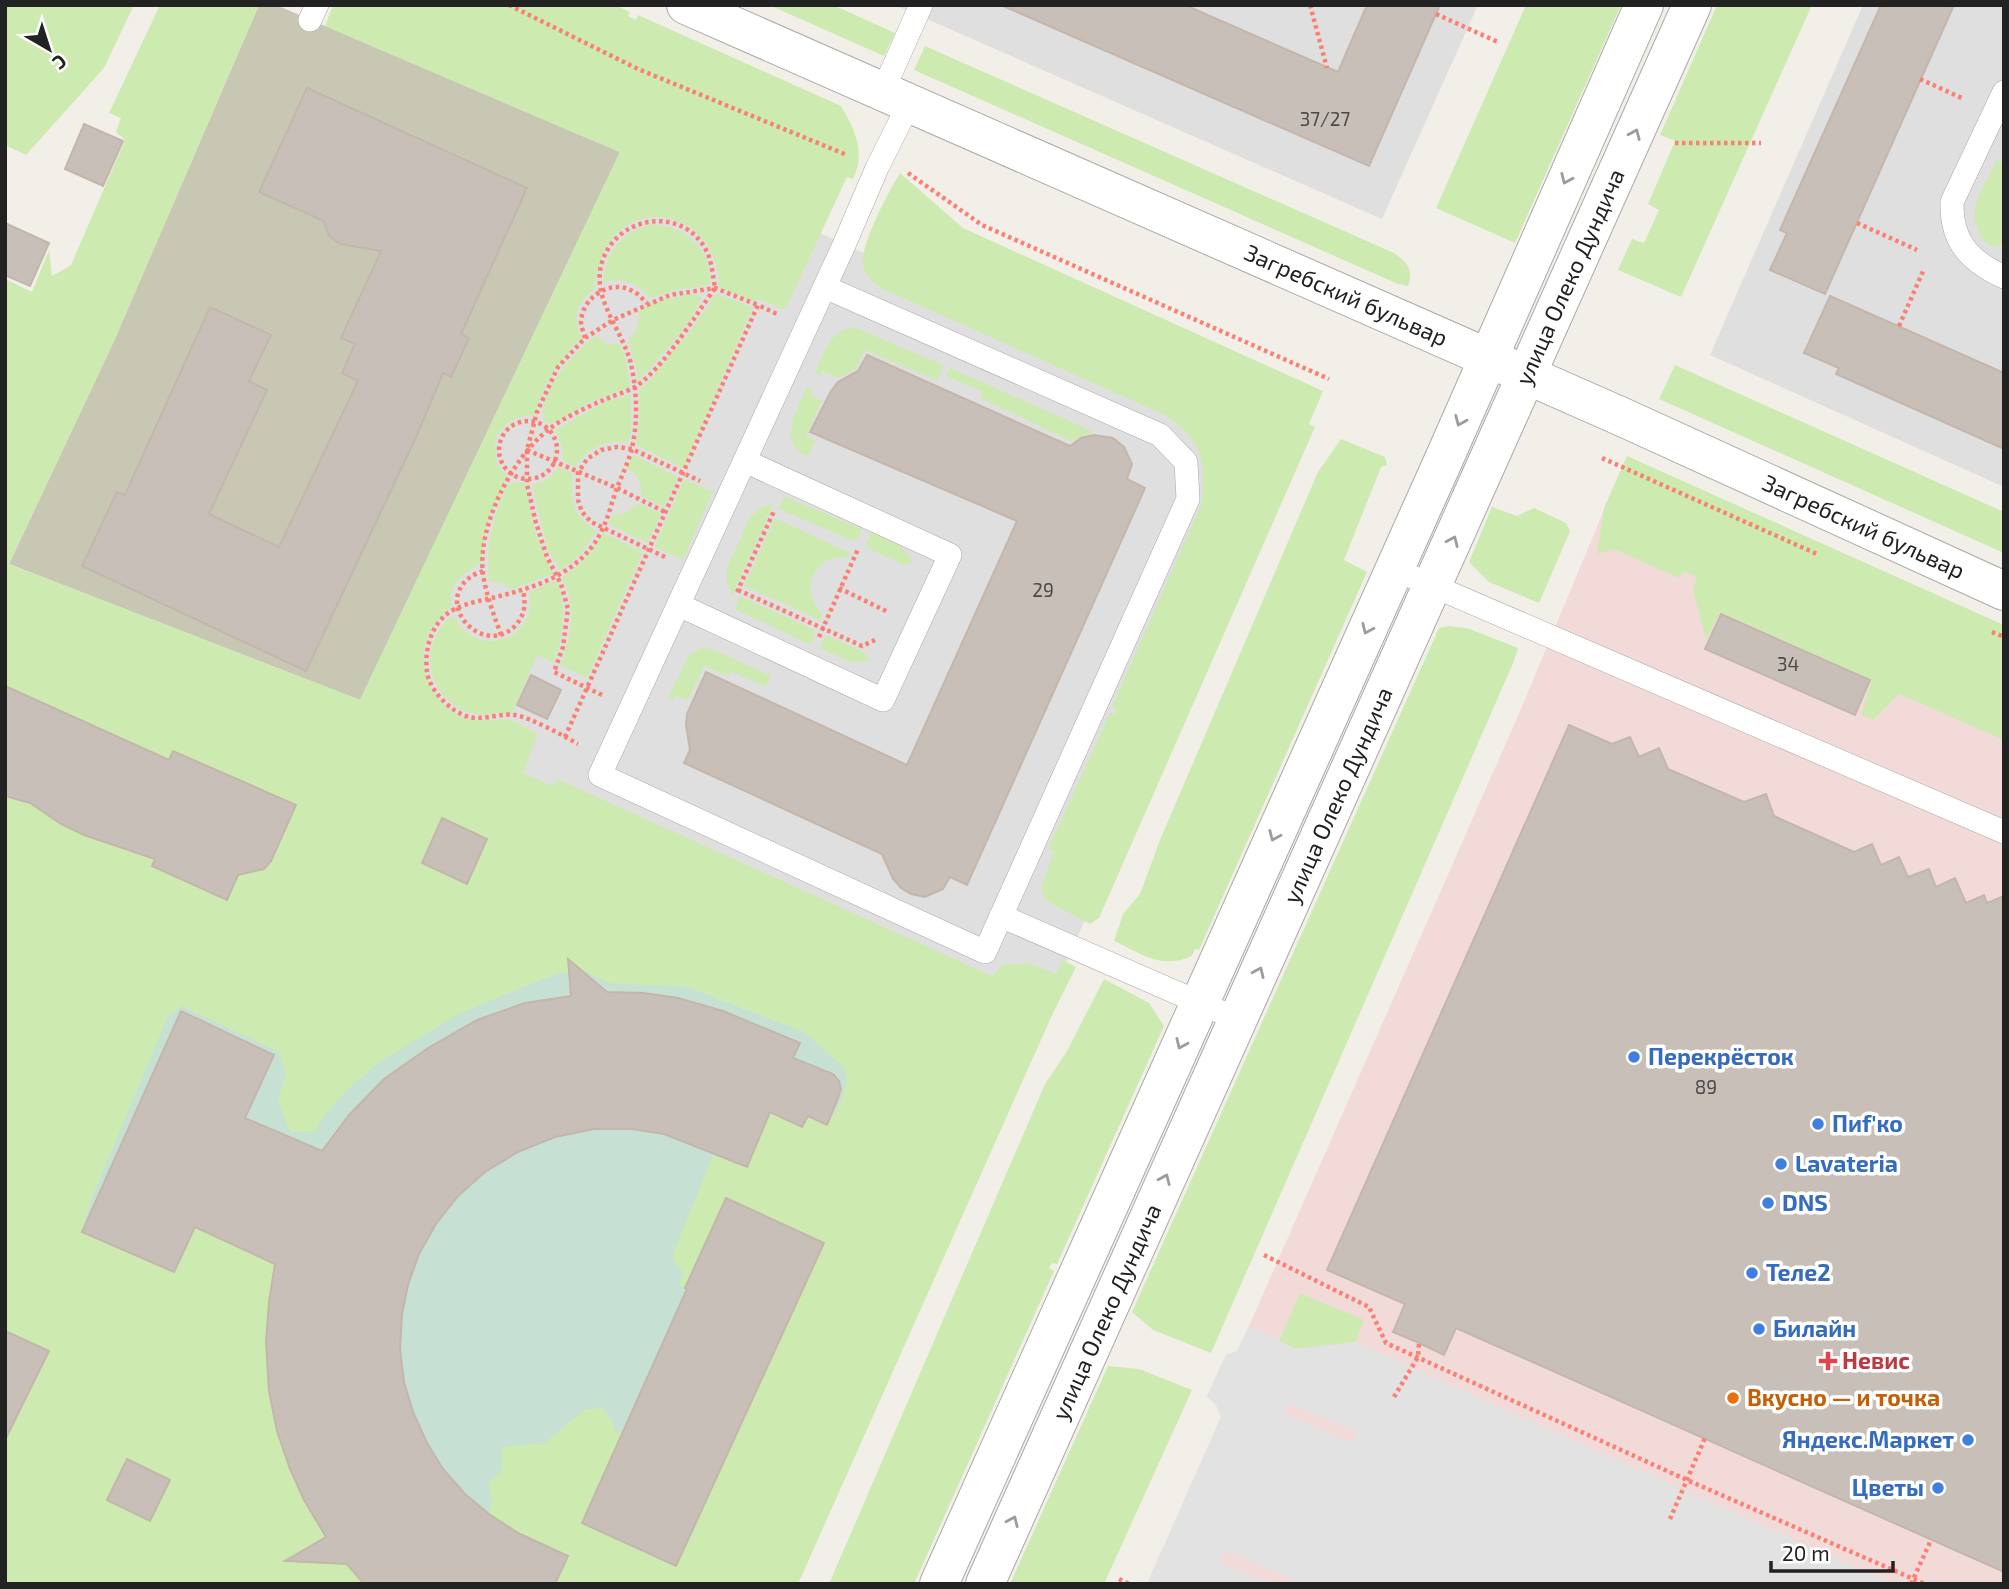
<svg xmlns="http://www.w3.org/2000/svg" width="2009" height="1589" font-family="'Exo 2',sans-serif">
<rect width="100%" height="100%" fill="#f2efe9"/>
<!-- residential -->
<g fill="#e0dfdf">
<path d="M895,5H1478L1382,219Z"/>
<path d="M1863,5H2004V487L1710,355Z"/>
<path d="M625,144L1293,449L1046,1008L360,700Z"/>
</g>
<!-- commercial -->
<path fill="#f2dad9" d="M1604,510L1741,570L1722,614L1870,680L1891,633L2004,684V1584H1147L1221,1417L1216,1405L1207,1396L1226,1355L1237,1351L1249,1326L1521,709Z"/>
<!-- construction -->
<path fill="#c7c7b4" d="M259,5H276L620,152L360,700L9,564L114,341Z"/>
<!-- grass -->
<g fill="#cdebb0">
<path d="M5,5H134L104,68L26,155L5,145Z"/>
<path d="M160,5H259L114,341L9,564L360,700L620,152L325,26L333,5H615L630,12L628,16L636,20L638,15L841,106C855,129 866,153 853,179L847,177L786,308L783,309L758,299L756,302L719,287C718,200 602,187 595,288C577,303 571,316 582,338C558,359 543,385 534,416C515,414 504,425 495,439L496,462L507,476L486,526L481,563C464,573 447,584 452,606C435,620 422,639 424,662C426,689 444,714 472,720C484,723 498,717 509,720C519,722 530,730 538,734L523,773L553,786L557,779L992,976L1003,965L1029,963L1056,974L1063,960L1076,967L1053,1013L798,1584H5V279L32,292L49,250L52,276L71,265L125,140L116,132L121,118L109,113Z"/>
<path d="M769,5H833L895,33L884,56Z"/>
<path d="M1526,5H1621L1515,243L1436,208Z"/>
<path d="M1717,5H1812L1681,297L1618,270L1632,239L1644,243L1659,210L1648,204L1675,141L1660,135Z"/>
<path d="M925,46L1394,253C1407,262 1414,270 1408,286L1398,284L914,70Z"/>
<path d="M1997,160L2004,164V243C1998,247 1994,248 1988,244C1979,239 1973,218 1975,208C1978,192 1990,175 1997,160Z"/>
<path d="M900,173L963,228L1323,391L1309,424L1315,427L1099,918L1090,924L1045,900L1041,887L1054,852L1048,849L1110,713L1115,714L1116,709L1112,707L1201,505C1208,461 1201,438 1163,414L883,289C872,282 862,273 863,259C864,238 889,191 900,173Z"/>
<path d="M654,224C687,228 710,248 711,283L707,286L680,289L650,298C637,283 622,276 603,283C605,252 623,229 654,224Z"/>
<path d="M691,294L701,296C701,313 651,369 637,382V370L628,342L638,326L639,311L659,301Z"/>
<path d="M716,294L753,307L683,468L636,445L639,417V390L651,379L691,330Z"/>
<path d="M854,327L943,365L938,381L865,350L856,369L838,378L822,371L820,376L815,374C824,353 829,331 854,327Z"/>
<path d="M596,336L608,344H620L627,364L630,387L590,402L555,422L549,424L544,420C538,393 574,350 596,336Z"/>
<path d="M1675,365L2004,512V553L1659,399Z"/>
<path d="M950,368L1094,432L1071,441L980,398L982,391L946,376Z"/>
<path d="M807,387L813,390L811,395L822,401L806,436L816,440L808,456C776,443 798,409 807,387Z"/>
<path d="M631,394V435L628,442C606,440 587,447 576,467L562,460L563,450L555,430L603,403Z"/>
<path d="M1341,439L1385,457L1387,465L1381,467L1344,560L1367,572L1199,950L1195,949L1192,956C1160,970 1143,954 1114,941L1123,914L1140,894L1160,840L1318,472Z"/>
<path d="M633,455L678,477L664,507L641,496C643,484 638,474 627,469Z"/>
<path d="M1627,456L2004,625V740L1899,694L1873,720L1861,714L1872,680L1720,612L1706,640L1693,589L1697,577L1683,571L1679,578L1614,549L1597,554L1604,508Z"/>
<path d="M559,467L573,474C570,499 574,519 597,531L579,556L560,571L547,548L532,485L546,481Z"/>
<path d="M684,479L713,492L683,560L654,547Z"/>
<path d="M516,482L525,484L535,532L553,574L510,590L504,584L489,581C485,547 492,518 507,486Z"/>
<path d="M784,496L862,529L858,538L853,541L779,509Z"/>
<path d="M638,503L661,514L648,543L608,524L612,515L626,513Z"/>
<path d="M774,503L732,596L727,583V568L750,517L760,508Z"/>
<path d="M1492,507L1517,516L1534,508L1566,523L1570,531L1539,603L1489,582L1469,562Z"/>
<path d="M775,518L850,553L849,557C841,557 833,557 826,561C806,573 806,600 823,614L820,620L744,586Z"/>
<path d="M871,532L900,546L914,562L904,565L870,549L866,545Z"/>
<path d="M603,533L643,552L587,678L560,665C571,637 577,606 562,578L584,560Z"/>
<path d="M555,581L559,584C566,613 564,635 554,663L537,655L512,713C496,713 478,718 462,710C425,692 418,639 454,615C474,661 539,641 529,592Z"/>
<path d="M740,596L815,630L811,645L735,609Z"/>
<path d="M1448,626L1467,628L1518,648L1514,661L1211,1353L1153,1330L1132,1312L1439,628Z"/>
<path d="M826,635L864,652L869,661L852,662L819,648Z"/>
<path d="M701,648L712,649L771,676L765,687L731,671L728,676L704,666L688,700L676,695L673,701L668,698L689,655Z"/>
<path d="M1104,979L1149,1003L1164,1026L1057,1264L1052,1263L1049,1268L1054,1271L914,1584H829L1045,1084L1067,1051Z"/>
<path d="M1300,1293L1364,1320L1355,1342L1296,1349L1279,1341Z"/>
<path d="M1108,1366L1139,1369L1192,1390L1104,1584H1010Z"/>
</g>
<!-- wetland -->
<path fill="#c6e0d4" d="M586,972L609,983L687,987L804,1032L844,1067L847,1080L842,1100L827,1125L808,1116L802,1127L770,1112L714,1153L675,1249L673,1259L684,1273L679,1285L687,1289L622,1433L617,1431L615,1434L612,1421L602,1408L584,1410L545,1443L502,1447L501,1471L488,1483L492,1501L489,1514L518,1533L568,1556L555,1584H364L342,1558L332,1563H323L310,1547L326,1537L304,1500L290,1469L266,1342L269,1302L275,1264L195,1227L174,1272L82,1232L92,1197L168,1016L182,1006L279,1052L286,1075L278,1100L289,1131L314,1133L323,1117L345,1092L381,1061L462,1012L558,973Z"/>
<!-- parking -->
<path fill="#e2e2e2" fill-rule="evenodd" d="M1249,1326L1296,1349L1355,1342L1893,1584H1290L1292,1579L1224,1550L1219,1562L1272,1584H1147L1221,1417L1216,1405L1207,1396L1226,1355L1237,1351ZM1289,1404L1357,1432L1353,1443L1284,1414Z"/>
<!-- building -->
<g fill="#c7bfb8" stroke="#c4b6ab" stroke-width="2">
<path d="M1001,5H1185L1338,72L1367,5H1440L1369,166Z"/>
<path d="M1881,5H1954L1825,294L1770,270L1787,233L1780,230Z"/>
<path d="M307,88L527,188L461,334L469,338L451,377L443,373L417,435L306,671L82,566L117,492L125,495L210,307L271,335L249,381L267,390L209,514L279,547L358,381L342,373L355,344L341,338L381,251L340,244L329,236L324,221L259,192Z"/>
<path d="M84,124L123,141L103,186L65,169Z"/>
<path d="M5,223L49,243L30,286L5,275Z"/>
<path d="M1830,296L2004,373V449L1836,374L1839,368L1804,353Z"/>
<path d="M867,355L1070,446L1081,438L1094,435L1113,438L1124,447L1132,464L1127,479L1145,488L967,885L950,877L943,889L925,897L911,894L901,888L893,879L882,854L684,763L690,750L686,725L687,714L706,672L907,765L1017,521L810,432L831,391L838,382L858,371Z"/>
<path d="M1721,614L1870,680L1855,715L1705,649Z"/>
<path d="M531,675L561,690L547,719L517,705Z"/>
<path d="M5,686L169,760L173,751L296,805L271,861L264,869L238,875L227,900L152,866L155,859L84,835L61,824L30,803L5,796Z"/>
<path d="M1569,725L1612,744L1630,737L1639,757L1659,748L1668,769L1744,802L1766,794L1774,816L1854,852L1872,844L1881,865L1899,857L1908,877L1929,869L1936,887L1955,878L1966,903L1984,895L1987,903L2004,896V1572L1456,1328L1444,1355L1419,1343L1393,1332L1405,1304L1327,1270Z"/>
<path d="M442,818L487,839L467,884L422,863Z"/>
<path d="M568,959L607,992L644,993L678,998L723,1011L800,1043L793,1058L833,1074L839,1081L841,1089L838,1098L827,1125L808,1116L802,1127L770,1112L747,1167L664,1134L631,1129H594L555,1137L518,1152L485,1172L458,1196L436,1224L419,1254L408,1285L402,1314L400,1349L404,1382L413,1412L427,1443L443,1469L465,1494L489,1514L518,1533L568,1556L555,1584H364L347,1564L285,1561L326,1537L304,1500L290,1469L277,1431L269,1391L266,1342L269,1302L275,1264L195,1227L174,1272L82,1232L181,1011L274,1055L245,1118L322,1151L349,1115L384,1079L428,1048L477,1020L525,1003L571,996Z"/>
<path d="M726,1198L824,1243L676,1566L582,1523L687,1289L685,1288Z"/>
<path d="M5,1331L49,1351L5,1440Z"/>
<path d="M127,1459L170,1480L150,1521L107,1500Z"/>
</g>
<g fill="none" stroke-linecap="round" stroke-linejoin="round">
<!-- service casing -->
<g stroke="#a9a9a9" stroke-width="24">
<g id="service">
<path d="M310,20L317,5"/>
<path d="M2004,92L1952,202C1951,241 1969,261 2004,277"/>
<path d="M882,93L921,5"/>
<path d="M825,287L1160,435L1186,462L1188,499L985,952L600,775L844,245L877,168L909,104"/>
<path d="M1394,569L2004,832"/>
<path d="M679,605L883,700L950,555L745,461"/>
<path d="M1001,916L1237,1019"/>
</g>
</g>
<!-- minor casing -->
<g stroke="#a9a9a9" stroke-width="40">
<g id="minor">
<path id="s1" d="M686,5L1620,416L2004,591"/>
</g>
</g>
<!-- tertiary casing -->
<g stroke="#a9a9a9" stroke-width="40">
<g id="tertiary">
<path d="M939,1584L1444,459L1644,5"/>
<path id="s2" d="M985,1584L1692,5"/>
</g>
</g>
<!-- path -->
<g stroke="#fa8072" stroke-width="4.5" stroke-dasharray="3.5 3.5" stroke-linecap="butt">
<path d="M509,5L638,69L847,155"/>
<path d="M1310,5L1327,68"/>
<path d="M1436,14L1498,42"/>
<path d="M1920,79L1964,99"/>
<path d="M1675,143H1761"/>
<path d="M908,173L982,225L1329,379"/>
<path d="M1857,223L1917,250"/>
<path d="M1899,326L1924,269"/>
<path d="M585,338C584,333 581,327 581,322C582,296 613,278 634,292C639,294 643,300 647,303"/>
<circle cx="528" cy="450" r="29"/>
<path d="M527,450L617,488L665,512"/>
<path d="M1602,458L1817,554"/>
<path d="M665,557L591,522L582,512L578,500V473L587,459L601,450L617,447L632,449L700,481"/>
<path d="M483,571C478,573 472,575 468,579C435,607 484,657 515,626C525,615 526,604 523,590"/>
<path d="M839,588L888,612"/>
<path d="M738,590L862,646L875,640"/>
<path d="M737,592L774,511"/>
<path d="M1992,632L2004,637"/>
<path d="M501,635C494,615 486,595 483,574C477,526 512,458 549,429C565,417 587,407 606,399C615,395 626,392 635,387C662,370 696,315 715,288C713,276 712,263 707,252C685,206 620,214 603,259C589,297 622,328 631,364C637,391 638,421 632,448C629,461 622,475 617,488C612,501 609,515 603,528C583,572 540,586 496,597C483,600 467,603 455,609C432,620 424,648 427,672C430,693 457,719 478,718C490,718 504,713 515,715C532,718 562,735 578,744"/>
<path d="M819,637L858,549"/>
<path d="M602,695L554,672L563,647L568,609L561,584L547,557L536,523L527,484V450L537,412L558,367L585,338L613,320L670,295L715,288L758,305"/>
<path d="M565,737L758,305L777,314"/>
<path d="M1264,1255L1369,1307L1386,1343L1687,1480L1925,1584"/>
<path d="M1394,1397L1418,1357L1419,1343"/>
<path d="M1670,1519L1705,1438"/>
<path d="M1119,1579L1129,1584"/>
<path d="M1911,1584L1931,1540"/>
</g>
<!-- service -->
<use href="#service" stroke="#fff" stroke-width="23"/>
<!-- minor -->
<use href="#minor" stroke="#fff" stroke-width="38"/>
<!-- tertiary -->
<use href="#tertiary" stroke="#fff" stroke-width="38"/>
</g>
<!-- one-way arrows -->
<defs><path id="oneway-chevron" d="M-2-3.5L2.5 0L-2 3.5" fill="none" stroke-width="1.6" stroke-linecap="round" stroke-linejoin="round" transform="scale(1.75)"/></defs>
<g stroke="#9c9c9c">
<use href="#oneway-chevron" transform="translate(1635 134) rotate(-66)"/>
<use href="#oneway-chevron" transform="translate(1566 179) rotate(114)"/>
<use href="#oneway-chevron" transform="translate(1460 421) rotate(113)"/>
<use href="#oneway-chevron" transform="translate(1453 541) rotate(-66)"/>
<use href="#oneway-chevron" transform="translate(1367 629) rotate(114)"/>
<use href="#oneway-chevron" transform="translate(1274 836) rotate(114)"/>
<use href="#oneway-chevron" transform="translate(1259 972) rotate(-66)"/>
<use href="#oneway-chevron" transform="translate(1181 1044) rotate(114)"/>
<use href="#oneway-chevron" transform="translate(1165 1179) rotate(-66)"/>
<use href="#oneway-chevron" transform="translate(1013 1521) rotate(-66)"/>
</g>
<!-- markers -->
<g fill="#3f7fe0" stroke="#fff" stroke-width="2.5">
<circle cx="1634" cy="1057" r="7"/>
<circle cx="1818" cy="1124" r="7"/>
<circle cx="1781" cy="1164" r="7"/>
<circle cx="1768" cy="1203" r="7"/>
<circle cx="1752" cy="1273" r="7"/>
<circle cx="1759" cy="1329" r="7"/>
<circle cx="1968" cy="1440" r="7"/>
<circle cx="1938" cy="1488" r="7"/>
</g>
<path fill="#e0444e" stroke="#fff" stroke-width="2.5" d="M1824.5 1350.5h7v7h7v7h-7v7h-7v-7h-7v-7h7z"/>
<circle fill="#e8710a" stroke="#fff" stroke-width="2.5" cx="1733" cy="1398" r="7"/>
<g text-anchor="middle" stroke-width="7" stroke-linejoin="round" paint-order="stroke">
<!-- number labels -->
<g font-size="19" fill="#4b4948">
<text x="1325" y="126">37/27</text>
<text x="1043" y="597">29</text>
<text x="1788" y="671">34</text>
<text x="1706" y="1094">89</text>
</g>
<!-- street labels -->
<g font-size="23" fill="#222" stroke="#fff">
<text dy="8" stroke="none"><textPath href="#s2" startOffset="1432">улица Олеко Дундича</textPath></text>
<text dy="8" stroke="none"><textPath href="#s1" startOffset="721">Загребский бульвар</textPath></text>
<text dy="8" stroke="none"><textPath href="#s1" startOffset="1288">Загребский бульвар</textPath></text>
<text dy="8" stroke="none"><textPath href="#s2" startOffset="864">улица Олеко Дундича</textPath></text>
<text dy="8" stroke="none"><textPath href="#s2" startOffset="298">улица Олеко Дундича</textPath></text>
</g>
<!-- shop labels -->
<g font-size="23" font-weight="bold" fill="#366cbe" stroke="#fff" text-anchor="start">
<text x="1648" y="1065">Перекрёсток</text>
<text x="1832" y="1132">Пиf'ко</text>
<text x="1795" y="1172">Lavateria</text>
<text x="1782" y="1211">DNS</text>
<text x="1766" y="1281">Теле2</text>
<text x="1773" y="1337">Билайн</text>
<text x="1954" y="1448" text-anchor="end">Яндекс.Маркет</text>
<text x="1924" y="1496" text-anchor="end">Цветы</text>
</g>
<!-- health labels -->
<g font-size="23" font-weight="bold" fill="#be3a42" stroke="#fff" text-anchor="start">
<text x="1842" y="1369">Невис</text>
</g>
<!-- food labels -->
<g font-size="23" font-weight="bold" fill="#c56008" stroke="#fff" text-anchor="start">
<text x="1747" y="1406">Вкусно — и точка</text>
</g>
</g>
<!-- border -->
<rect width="2009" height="1589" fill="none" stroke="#222222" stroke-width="14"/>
<!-- north arrow -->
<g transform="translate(49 49) rotate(141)" stroke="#ffffff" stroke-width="5" paint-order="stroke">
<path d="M0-5L12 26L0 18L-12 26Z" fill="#222222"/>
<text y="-10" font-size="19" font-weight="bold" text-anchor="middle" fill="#222222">С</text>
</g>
<!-- scale -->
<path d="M1771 1561v10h122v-10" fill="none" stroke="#222222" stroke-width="3.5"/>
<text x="1782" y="1561" font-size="21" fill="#222222" stroke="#ffffff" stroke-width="5" paint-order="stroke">20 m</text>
</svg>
